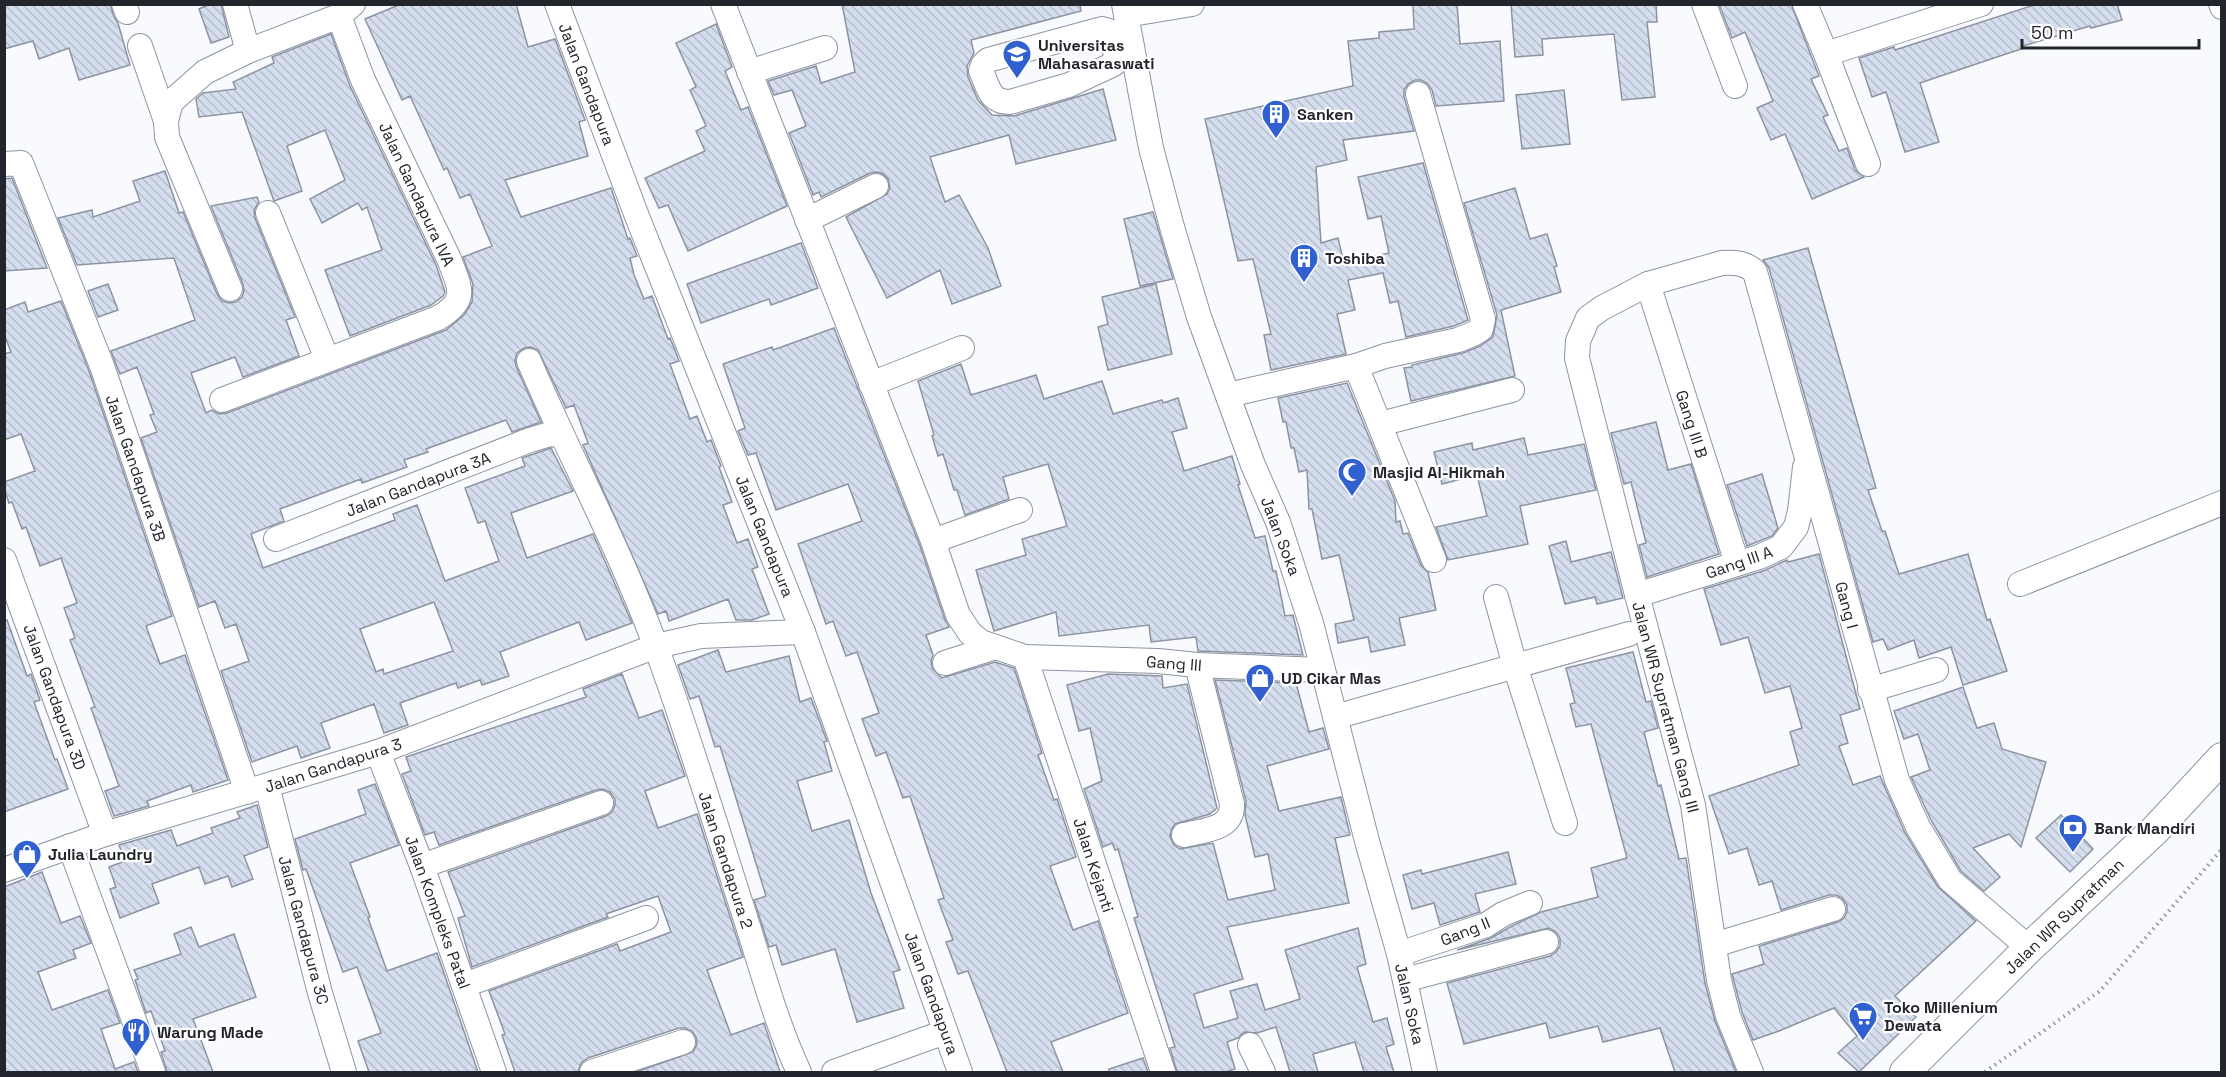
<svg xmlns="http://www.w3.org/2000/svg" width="2226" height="1077" font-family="'Space Grotesk',sans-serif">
<defs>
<pattern id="building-back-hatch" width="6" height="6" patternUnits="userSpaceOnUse" patternTransform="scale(1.5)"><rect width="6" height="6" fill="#d5deee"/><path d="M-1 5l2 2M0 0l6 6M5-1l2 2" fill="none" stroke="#b7becc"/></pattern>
</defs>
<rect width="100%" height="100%" fill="#f9fafe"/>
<!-- building -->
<g fill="url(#building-back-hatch)" stroke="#8c94a3" stroke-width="1.5" fill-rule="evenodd">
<path d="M4,4H110L114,17L118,23L130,65L79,80L69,48L39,59L33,41L4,49Z"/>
<path d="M210,4H221L229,37L211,43L199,9Z"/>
<path d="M401,4H516L528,47L555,39L585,120L579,122L588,156L505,180L521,217L611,188L628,239L630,238L637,256L630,258L634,275L644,299L652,296L668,339L670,338L675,350L679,361L670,364L690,419L697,416L707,442L711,440L721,466L719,467L732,502L723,505L737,543L748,539L758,567L752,569L769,614L752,620H736L728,599L669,621L666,611L658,614L583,445L588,443L574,405L566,408L538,350L531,347L524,348L517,353L515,360L516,366L541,422L512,432L506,420L426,449L428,452L404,460L407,467L362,483L361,479L280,509L284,521L251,534L263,568L395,520L393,514L417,505L445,581L499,561L485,521L478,523L465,488L525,466L522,458L551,448L573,491L511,513L527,558L593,534L632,623L586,640L579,622L500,652L509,676L482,685L480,680L458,688L456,683L400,703L408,725L384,733L374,704L321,723L330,748L301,758L297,746L252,762L221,671L249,661L236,624L225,628L215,601L199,607L141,438L157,432L150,415L154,414L137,367L120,374L111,351L195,320L174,258L77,265L58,218L92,210L93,217L140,201L133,181L165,171L179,213L183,212L217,294L222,301L229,303L236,302L242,297L244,291L243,284L211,206L257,197L259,202L254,210L255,218L295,317L286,320L299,356L243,377L235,357L191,373L206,413L212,410L219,414L227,413L446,330L464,315L472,302L473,284L463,257L492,246L470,194L460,198L447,168L444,170L410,96L402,100L365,19ZM434,602L453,651L384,674L383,669L376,672L360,629Z"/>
<path d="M842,4H1080L1081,11L971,40L974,53L967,66L968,77L978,100L992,115L1014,116L1103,89L1116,140L1016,164L1009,135L930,157L945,202L959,195L988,248L1001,286L952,304L940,270L887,298L846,217L887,194L890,188L888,179L883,174L878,172L870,173L821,197L819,192L813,195L789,133L806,126L792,90L774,95L768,81L816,66L821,83L855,72Z"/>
<path d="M1413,4H1457L1460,44L1500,41L1504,101L1436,106L1432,90L1427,83L1421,80H1415L1408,84L1404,90V97L1414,131L1343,140L1347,160L1316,167L1321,243L1338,238L1344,263L1389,253L1381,216L1368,219L1358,177L1423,163L1468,320L1454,326L1406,337L1398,301L1390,303L1383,273L1348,280L1355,310L1337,314L1346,354L1271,370L1264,335L1271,334L1253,259L1238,261L1205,119L1353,86L1348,41L1379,38V32L1414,29Z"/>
<path d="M1511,4H1656L1657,22H1647L1655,97L1622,100L1614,34L1542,39L1543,55L1515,57Z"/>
<path d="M1719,4H1791L1819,76L1811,79L1828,115L1823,117L1839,151L1847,148L1855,170L1864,177L1812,199L1785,134L1771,140L1757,108L1773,101L1745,32L1732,38Z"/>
<path d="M2037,4H2117L2122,20L2091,28L2090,26L2023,46L2024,48L1994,58L1920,83L1939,142L1905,152L1886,92L1872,97L1859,58L1894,47L1895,50Z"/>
<path d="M716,24L732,67L725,71L741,110L748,107L787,206L688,251L668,205L659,208L645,178L705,151L696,131L706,126L690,90L696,87L676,43Z"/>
<path d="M331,34L350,86L436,265L445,292L443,296L431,305L350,336L325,270L382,250L367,207L362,210L358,203L322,223L310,199L345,180L325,130L287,146L302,191L274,201L242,112L199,117L196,99L203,93L236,89L233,82L274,63L272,57Z"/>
<path d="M1564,90L1570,144L1522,149L1516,95Z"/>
<path d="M12,178L47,268L4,271V179Z"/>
<path d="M1515,188L1530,239L1547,234L1557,266L1554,267L1561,292L1501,310L1515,376L1411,401L1404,368L1412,367V365L1463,353L1480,346L1493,337L1497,315L1464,203Z"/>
<path d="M1153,212L1173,279L1140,286L1124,219Z"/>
<path d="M801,243L818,288L771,305L769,299L701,323L687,284Z"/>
<path d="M1808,248L1876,488L1868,490L1882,531H1885L1899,574L1968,554L1987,620L1990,619L2007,671L1963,685L1951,647L1919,658L1914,640L1888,650L1883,639L1873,642L1769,268L1763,260Z"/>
<path d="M108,284L118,310L98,317L88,291Z"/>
<path d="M1156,284L1172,354L1108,370L1098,327L1108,324L1102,297Z"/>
<path d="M61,301L89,371L172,616L146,626L160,664L185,655L228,780L193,792L191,785L147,801L149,806L114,816L105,791L119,786L91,708L95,707L70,640L75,638L64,608L77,603L61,558L40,566L26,527L22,529L12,502L9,503L4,489V482L35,471L21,434L4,440V354L11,352L4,334V310L25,302L28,312Z"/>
<path d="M834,328L920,546L945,620L949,627L926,635L933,655L931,661L932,668L942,678L995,662L1014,668L1042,753L1038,755L1054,800L1057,799L1076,857L1050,866L1073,930L1098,921L1128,1013L1051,1042L1063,1072H1007L968,971L958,974L946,942L953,940L938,900L944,898L910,796L903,798L886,752L876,756L862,719L879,713L857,652L846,656L833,621L826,624L798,544L862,521L848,484L776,510L756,453L748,455L738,431L745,428L723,364L772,347L773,350Z"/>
<path d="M961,364L971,395L1036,375L1044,399L1102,381L1113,414L1162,400L1163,403L1178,398L1187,428L1172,432L1184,471L1232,456L1240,484L1238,485L1255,538L1265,536L1273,571H1276L1285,616L1293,615L1303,655L1198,651L1196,637L1151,642L1149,625L1059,636L1056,612L994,631L976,570L1026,555L1022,539L1067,526L1048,464L1003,477L1009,499L965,515L957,490H954L943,454L938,456L932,436L934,435L918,381Z"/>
<path d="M1347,383L1395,501L1396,522L1400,521L1403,534L1408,533L1421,565L1428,572L1436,610L1399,618L1405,645L1371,652L1368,637L1338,643L1335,624L1354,620L1339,555L1322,559L1312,509H1309L1307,470L1299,472L1294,448H1291L1286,422H1283L1278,398Z"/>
<path d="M1656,422L1668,470L1691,464L1719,554L1647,577L1639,545L1646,543L1631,482L1624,484L1611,433Z"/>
<path d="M1524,438L1528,455L1584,444L1596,490L1520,506L1528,544L1448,560L1436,527L1487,516L1477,475L1442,484L1434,452L1472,443L1473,450Z"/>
<path d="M1762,474L1778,528L1772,536L1747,546L1727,485Z"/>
<path d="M1566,541L1571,562L1611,552L1623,598L1597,604L1595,597L1565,604L1549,546Z"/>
<path d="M1819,554L1860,709L1840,715L1848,743L1839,746L1853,785L1880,776L1905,833L1938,887L1976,921L1895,996L1916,1017L1859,1072L1838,1053L1857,1036L1834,1008L1779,1031L1753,1040L1742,1012L1732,974L1764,964L1759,946L1838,922L1844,918L1847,912V905L1842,898L1836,895H1829L1781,910L1772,881L1759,885L1747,848L1729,854L1709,796L1799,765L1790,732L1802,728L1790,686L1765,693L1748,637L1721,645L1704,589L1763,571L1787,560L1788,562Z"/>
<path d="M7,620L27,676L31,674L40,700L34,702L55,760L57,759L68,789L4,812V621Z"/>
<path d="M718,650L726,672L789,656L800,702L811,698L827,741L824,742L832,771L797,781L812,831L849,820L871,893L900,970L893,972L904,1008L857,1022L835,949L782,965L776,945L769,947L754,900L766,896L720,746L715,747L699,696L690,699L678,665Z"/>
<path d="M1633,652L1646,702L1651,701L1658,728L1644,732L1658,786L1661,785L1679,859L1686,858L1705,983L1715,1021L1736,1072H1675L1660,1028L1603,1042L1598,1026L1550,1038L1546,1023L1464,1044L1447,983L1550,956L1556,952L1560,946V938L1556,932L1549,928L1457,950L1491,938L1510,927L1541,912L1598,897L1591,868L1627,858L1591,724L1576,727L1570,704L1575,703L1566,668Z"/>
<path d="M622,674L639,718L662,710L685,776L645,791L658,828L697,814L743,957L707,970L731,1035L764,1023L780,1072H636L693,1052L697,1044L696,1037L692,1031L685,1028H679L588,1058L581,1063L578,1072H515L502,1035L505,1034L489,991L617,944L620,951L671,932L658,896L606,914L608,917L472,967L458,918L465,916L448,872L606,816L612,812L615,805V799L610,792L603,789L596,790L439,845L434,832L425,835L402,774L411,771L406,757L586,697L583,689Z"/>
<path d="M1108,674L1162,676L1163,688L1187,684L1217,808L1210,814L1175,824L1171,830L1170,837L1174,845L1180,849L1213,843L1228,900L1275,890L1268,854L1255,857L1245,815L1246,801L1215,680L1296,683L1309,732L1323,728L1329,749L1267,766L1279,811L1341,797L1350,835L1335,838L1349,903L1227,927L1243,979L1194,994L1204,1028L1238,1018L1230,991L1257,984L1265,1010L1300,999L1285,950L1358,928L1366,964L1357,967L1373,1022L1387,1018L1394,1044L1386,1047L1394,1072H1364L1355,1042L1313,1054L1318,1072H1290L1276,1027L1257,1033L1244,1032L1238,1038L1227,1042L1235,1069L1225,1072H1177L1170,1048L1175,1047L1134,918L1138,917L1118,849L1115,850L1112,843L1103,847L1084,789L1102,781L1090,728L1079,731L1067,685Z"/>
<path d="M1963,687L1977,728L1994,723L2002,749L2046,762L2021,847L2009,834L1973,848L2000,877L1984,891L1961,871L1931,820L1911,777L1930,770L1918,734L1904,739L1894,711Z"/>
<path d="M375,784L399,845L350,863L370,917L368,918L387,971L437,953L478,1072H369L358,1041L381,1033L357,967L343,972L306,869L303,870L295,839L366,814L358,790Z"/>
<path d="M257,805L268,847L244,856L253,879L232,887L228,876L205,884L199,867L152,884L159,903L120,918L110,889L116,887L109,867L125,861L119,845L171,830L177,846L213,833L211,828L240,818L237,812Z"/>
<path d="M2061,815L2093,849L2070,872L2036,838Z"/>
<path d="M1508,852L1516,884L1475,894L1480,912L1440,925L1434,903L1412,909L1403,875L1421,870L1422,874Z"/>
<path d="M42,872L61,923L80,916L91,943L73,950L76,958L38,972L52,1010L108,990L120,1023L101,1029L115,1069L134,1062L138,1072H4V887Z"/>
<path d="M191,927L199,947L234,934L256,997L193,1019L213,1072H167L161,1052L165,1051L151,1011L146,1013L135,980L138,979L134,970L181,954L174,934Z"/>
<path d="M1143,1058L1148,1072H1109V1069Z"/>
</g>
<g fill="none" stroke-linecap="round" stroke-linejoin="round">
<!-- minor casing -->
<g stroke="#8c94a3" stroke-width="26">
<g id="minor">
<path d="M124,4L127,12"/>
<path d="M235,4L248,51"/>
<path d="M557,4L638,219L803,632L960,1072"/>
<path d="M723,4L933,541L958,615L970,633L981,642L1025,657L1158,661L1197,665L1323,670"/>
<path d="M1124,4L1151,148L1172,227L1199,317L1253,465L1278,522L1311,623L1367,841L1399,954L1425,1072"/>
<path d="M1704,4L1735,86"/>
<path d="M1805,4L1826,54L1868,164"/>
<path d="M2221,4L2222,7"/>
<path d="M1126,15L1192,4"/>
<path d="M1102,29L1109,31L1114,42L1116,60L1114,64L1069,85L1010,102C989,102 989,88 981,71L983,65L988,60Z"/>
<path d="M140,46L166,121"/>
<path d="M1826,54L1981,4"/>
<path d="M749,72L825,48"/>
<path d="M4,164L21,163L102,366L247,792"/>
<path d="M268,213L327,359"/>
<path d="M807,220L876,186"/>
<path d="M1648,284L1737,563"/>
<path d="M230,289L167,137L166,121L171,102L205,72L248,51L339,16L353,4"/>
<path d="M529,361C570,457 620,549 656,647C690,738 717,831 747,923C763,973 777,1025 799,1072"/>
<path d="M1356,366L1434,560"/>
<path d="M871,384L962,348"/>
<path d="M1228,395L1356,366L1385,356L1458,340L1473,334L1481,329L1483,319L1418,94"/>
<path d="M222,400L438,318C469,300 460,288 449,259L363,80L339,16"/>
<path d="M1380,424L1512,390"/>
<path d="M276,539L530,440L550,434L560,435"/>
<path d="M933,541L1020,510"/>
<path d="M4,560L105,834"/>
<path d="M2020,584L2222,503"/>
<path d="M1637,595L1759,557L1781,547L1796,527L1800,511L1805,467"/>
<path d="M1496,597L1515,666L1565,823"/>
<path d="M1025,657L1163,1072"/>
<path d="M945,663L995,647"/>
<path d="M1870,690L1936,670"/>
<path d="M1335,717L1629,634"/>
<path d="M378,752L422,866L494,1072"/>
<path d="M267,786L320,993L344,1072"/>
<path d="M1184,835C1204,830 1233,830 1232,804L1197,665"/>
<path d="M70,846L153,1072"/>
<path d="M422,866L601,803"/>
<path d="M4,870L105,834L378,752L656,646L701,636L803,632"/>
<path d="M1714,945L1833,909"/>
<path d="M1399,954L1486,925L1503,914L1530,903"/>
<path d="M1405,980L1546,942"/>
<path d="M465,985L646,918"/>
<path d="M1250,1045L1263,1072"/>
<path d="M592,1072L683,1042"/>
<path d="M834,1072L945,1032"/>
<path d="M1751,1072L1728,1016L1719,980L1693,805L1637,595L1577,358L1578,341L1588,318L1602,308L1648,284L1722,263C1735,262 1746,263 1755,272L1897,780L1918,827L1950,880L2029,948"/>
</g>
</g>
<!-- major casing -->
<g stroke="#8c94a3" stroke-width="32">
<path id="major" d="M1905,1072L2029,948L2155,830L2222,758"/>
</g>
<!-- path -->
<path stroke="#94969a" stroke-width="4" stroke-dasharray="1.5 4.5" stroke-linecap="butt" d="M1985,1072L2100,991L2222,849"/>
<!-- minor -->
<use href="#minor" stroke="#fff" stroke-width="24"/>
<!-- major -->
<use href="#major" stroke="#fff" stroke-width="30"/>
</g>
<!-- icons -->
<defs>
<g id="university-pin" transform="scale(1.5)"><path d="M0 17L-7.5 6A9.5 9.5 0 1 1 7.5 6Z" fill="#3161d0" stroke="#fff"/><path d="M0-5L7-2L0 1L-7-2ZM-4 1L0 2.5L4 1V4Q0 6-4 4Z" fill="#fff"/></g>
<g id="building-pin" transform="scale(1.5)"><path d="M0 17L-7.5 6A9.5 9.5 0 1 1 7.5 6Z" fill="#3161d0" stroke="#fff"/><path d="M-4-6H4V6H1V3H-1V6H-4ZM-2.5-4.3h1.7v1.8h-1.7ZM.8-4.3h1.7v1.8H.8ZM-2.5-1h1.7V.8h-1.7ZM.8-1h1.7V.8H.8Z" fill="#fff"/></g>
<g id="mosque-pin" transform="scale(1.5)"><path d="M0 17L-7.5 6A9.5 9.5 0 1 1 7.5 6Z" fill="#3161d0" stroke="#fff"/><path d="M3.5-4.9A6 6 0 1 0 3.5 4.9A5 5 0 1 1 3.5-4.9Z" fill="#fff"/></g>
<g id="shop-pin" transform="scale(1.5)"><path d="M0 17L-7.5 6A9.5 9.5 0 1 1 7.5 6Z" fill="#3161d0" stroke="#fff"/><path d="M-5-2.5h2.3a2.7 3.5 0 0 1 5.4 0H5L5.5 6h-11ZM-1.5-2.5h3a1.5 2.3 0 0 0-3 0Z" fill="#fff"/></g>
<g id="bank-pin" transform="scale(1.5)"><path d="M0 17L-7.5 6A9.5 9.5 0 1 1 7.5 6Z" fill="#3161d0" stroke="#fff"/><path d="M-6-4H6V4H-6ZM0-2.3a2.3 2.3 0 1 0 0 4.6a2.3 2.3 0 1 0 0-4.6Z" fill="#fff"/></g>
<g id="supermarket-pin" transform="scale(1.5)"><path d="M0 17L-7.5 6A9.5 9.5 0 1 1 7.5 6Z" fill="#3161d0" stroke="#fff"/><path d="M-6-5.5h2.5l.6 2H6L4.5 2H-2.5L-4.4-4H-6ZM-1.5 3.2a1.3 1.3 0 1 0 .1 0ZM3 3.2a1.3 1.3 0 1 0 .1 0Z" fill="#fff"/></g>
<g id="restaurant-pin" transform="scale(1.5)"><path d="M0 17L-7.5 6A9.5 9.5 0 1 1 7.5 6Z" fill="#3161d0" stroke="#fff"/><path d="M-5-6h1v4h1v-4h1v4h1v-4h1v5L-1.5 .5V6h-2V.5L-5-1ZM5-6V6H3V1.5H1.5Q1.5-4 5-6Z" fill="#fff"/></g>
</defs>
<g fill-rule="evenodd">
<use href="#university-pin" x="1017" y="54"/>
<use href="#building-pin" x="1276" y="114"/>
<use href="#building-pin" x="1304" y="258"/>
<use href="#mosque-pin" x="1352" y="472"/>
<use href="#shop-pin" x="1260" y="678"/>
<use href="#bank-pin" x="2073" y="828"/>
<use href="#shop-pin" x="27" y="854"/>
<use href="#supermarket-pin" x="1863" y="1016"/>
<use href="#restaurant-pin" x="136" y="1032"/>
</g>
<g text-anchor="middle" stroke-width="4.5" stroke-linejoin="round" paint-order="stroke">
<!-- poi labels -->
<g font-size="16" font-weight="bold" fill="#22252b" stroke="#fff" text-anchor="start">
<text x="1038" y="51">Universitas<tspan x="1038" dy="18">Mahasaraswati</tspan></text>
<text x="1297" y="120">Sanken</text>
<text x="1325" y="264">Toshiba</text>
<text x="1373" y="478">Masjid Al-Hikmah</text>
<text x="1281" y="684">UD Cikar Mas</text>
<text x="2094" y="834">Bank Mandiri</text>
<text x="48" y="860">Julia Laundry</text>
<text x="1884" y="1013">Toko Millenium<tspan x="1884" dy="18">Dewata</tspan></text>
<text x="157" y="1038">Warung Made</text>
</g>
<!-- street labels -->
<g font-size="16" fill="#22252b" stroke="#fff">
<text transform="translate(587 84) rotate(69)" y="6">Jalan Gandapura</text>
<text transform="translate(417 194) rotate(65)" y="6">Jalan Gandapura IVA</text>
<text transform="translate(1692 424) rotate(72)" y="6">Gang III B</text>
<text transform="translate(136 468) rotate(71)" y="6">Jalan Gandapura 3B</text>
<text transform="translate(418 484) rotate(-21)" y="6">Jalan Gandapura 3A</text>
<text transform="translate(765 536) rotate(68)" y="6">Jalan Gandapura</text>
<text transform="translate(1281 536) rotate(69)" y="6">Jalan Soka</text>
<text transform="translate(1739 562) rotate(-19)" y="6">Gang III A</text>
<text transform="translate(1847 605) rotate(75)" y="6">Gang I</text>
<text transform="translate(1174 663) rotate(4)" y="6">Gang III</text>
<text transform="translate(55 697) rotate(70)" y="6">Jalan Gandapura 3D</text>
<text transform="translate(1666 707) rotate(75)" y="6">Jalan WR Supratman Gang III</text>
<text transform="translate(333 765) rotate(-18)" y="6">Jalan Gandapura 3</text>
<text transform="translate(726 860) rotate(72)" y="6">Jalan Gandapura 2</text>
<text transform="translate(1094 865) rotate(72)" y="6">Jalan Kejanti</text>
<text transform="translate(438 912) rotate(70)" y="6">Jalan Kompleks Patal</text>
<text transform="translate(2064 916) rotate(-44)" y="6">Jalan WR Supratman</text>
<text transform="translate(304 930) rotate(75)" y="6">Jalan Gandapura 3C</text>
<text transform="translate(1465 931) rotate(-22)" y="6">Gang II</text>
<text transform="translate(932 993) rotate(70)" y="6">Jalan Gandapura</text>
<text transform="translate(1410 1004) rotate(77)" y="6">Jalan Soka</text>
</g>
</g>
<!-- border -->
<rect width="2226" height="1077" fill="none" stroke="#22252b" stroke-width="12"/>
<!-- scale -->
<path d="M2022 39v9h177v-9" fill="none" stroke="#22252b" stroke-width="3"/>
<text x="2031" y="39" font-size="18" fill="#22252b" stroke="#ffffff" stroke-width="4.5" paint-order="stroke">50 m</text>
</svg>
